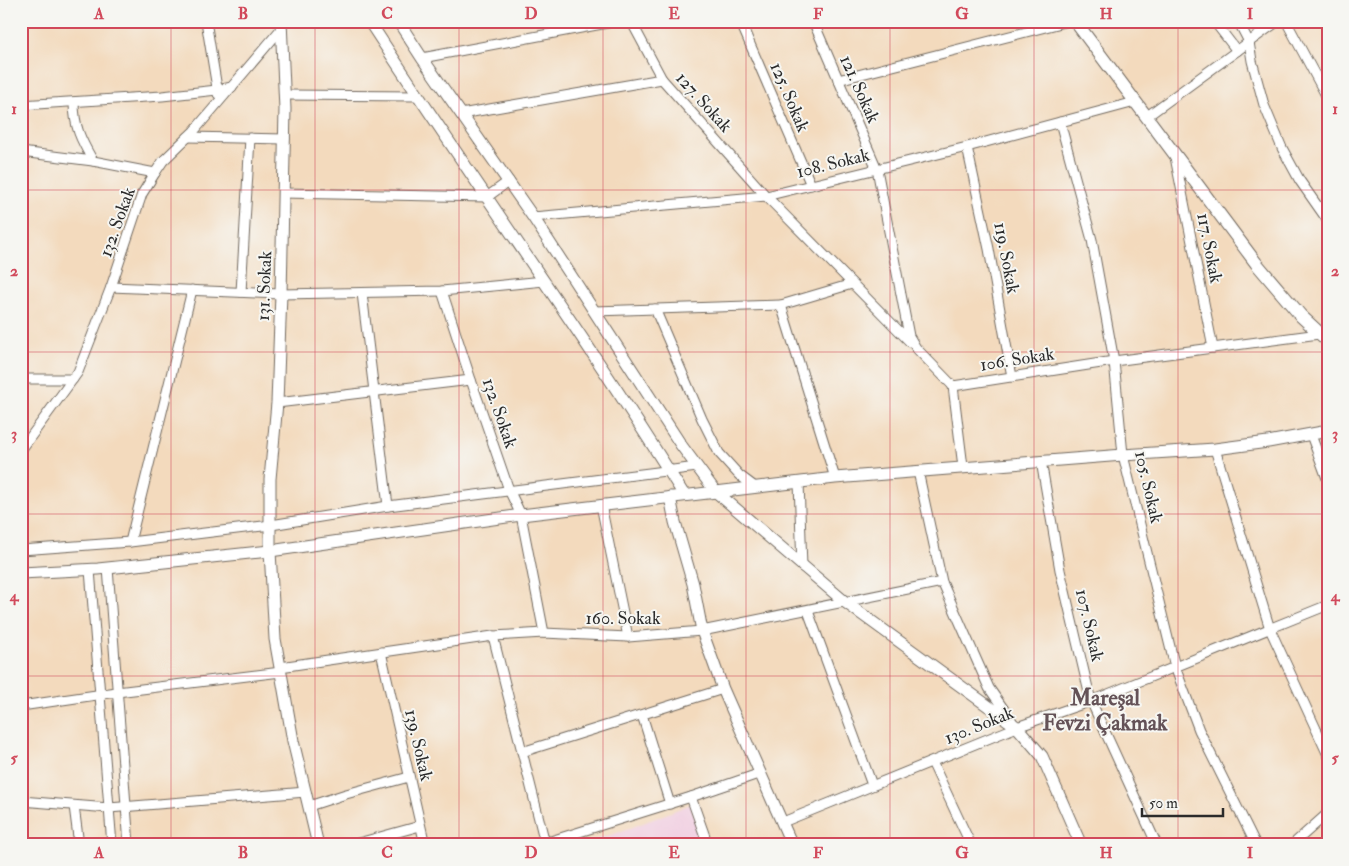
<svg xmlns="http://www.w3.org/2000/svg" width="1349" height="866" font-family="'IM FELL Double Pica',serif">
<rect width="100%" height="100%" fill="#f6f6f2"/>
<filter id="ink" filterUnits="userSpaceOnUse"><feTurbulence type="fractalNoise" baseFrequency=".02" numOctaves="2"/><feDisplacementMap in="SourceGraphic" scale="10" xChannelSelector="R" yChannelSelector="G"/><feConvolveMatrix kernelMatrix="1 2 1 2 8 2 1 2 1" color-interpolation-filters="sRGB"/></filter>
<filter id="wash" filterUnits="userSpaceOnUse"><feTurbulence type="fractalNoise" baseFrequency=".0096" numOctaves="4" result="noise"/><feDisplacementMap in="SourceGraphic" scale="20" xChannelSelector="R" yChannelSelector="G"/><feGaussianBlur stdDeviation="1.12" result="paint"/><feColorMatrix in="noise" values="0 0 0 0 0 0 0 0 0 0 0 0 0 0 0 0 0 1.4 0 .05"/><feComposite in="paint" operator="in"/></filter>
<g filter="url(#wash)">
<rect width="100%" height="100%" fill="#f3dabd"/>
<!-- built -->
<path fill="#f1d0e2" d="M691,804L706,845H577L623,831Z"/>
</g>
<g filter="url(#ink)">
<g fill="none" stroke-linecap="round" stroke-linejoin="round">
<!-- minor casing -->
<g stroke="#71685e" stroke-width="11">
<g id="minor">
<path d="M206,21L218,94"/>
<path d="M631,21L662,79L766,196L910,342"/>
<path d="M740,21L811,185"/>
<path d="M813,21L877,169L909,336L916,348L953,386L1114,361L1319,334"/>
<path d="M1214,21L1237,51"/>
<path d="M1238,21L1249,42L1252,61L1264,105L1282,148L1300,181L1328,221"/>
<path d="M1286,21L1328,99"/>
<path d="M422,58L618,21"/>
<path d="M838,80L1069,21"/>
<path d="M285,95L417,96"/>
<path d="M74,102C74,127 81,140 93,161"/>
<path d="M21,105L162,96L217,90L232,87"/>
<path d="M461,114L662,79"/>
<path d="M1146,117L1278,21"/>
<path d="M1060,122L1092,240L1114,361L1123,455L1175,667L1199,730L1256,845"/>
<path d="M188,137L285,139"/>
<path d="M967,147L989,249L1012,377"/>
<path d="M21,152L93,161L155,173"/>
<path d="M1175,157L1213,348"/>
<path d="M283,193L487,197L509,181"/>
<path d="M533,217L766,196L967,147L1135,102"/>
<path d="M111,287L281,294L442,291L544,281"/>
<path d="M442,291L471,380L509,490L521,515L544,633"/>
<path d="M241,292L250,138"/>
<path d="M362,293L388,506"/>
<path d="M781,305L852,284"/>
<path d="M655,309L702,419L719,453L739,475L755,487"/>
<path d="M595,311L781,305L835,478"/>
<path d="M21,379H73"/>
<path d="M953,386L963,467"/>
<path d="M277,403L471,380"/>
<path d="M1311,435L1328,481"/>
<path d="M1215,449L1270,629L1328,755"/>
<path d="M21,450L78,372L111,287L142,194L155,173L163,161L194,131L281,29"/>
<path d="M1041,461L1060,570L1091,701L1157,845"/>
<path d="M918,471L942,582L989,688L1012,721"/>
<path d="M799,482L802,567"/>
<path d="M601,505L628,637"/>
<path d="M130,542L192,290"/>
<path d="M21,550L130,542L271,525L388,506L697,467"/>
<path d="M108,568L129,845"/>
<path d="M90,570L112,845"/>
<path d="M808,611L872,785"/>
<path d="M493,636L545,843"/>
<path d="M381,652L425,845"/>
<path d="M280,667L493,636L544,633L628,637L702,631L942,582"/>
<path d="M21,706L117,692L281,672"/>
<path d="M642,715L670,804"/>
<path d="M522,752L723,689"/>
<path d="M932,762L971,845"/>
<path d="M691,797L708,845"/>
<path d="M21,801L109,808L306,792"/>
<path d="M74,806L79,845"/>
<path d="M309,806L346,794L409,777"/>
<path d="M783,822L1017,727L1091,701L1328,605"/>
<path d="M351,845L420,826"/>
<path d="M538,845L691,797L761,773"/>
<path d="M1292,845L1328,813"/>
</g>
</g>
<!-- tertiary casing -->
<g stroke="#71685e" stroke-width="13">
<g id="tertiary">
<path d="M281,21L285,109L281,294L277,403L270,479V551L275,639L293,741L318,845"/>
<path d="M369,21C472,180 584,334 684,495"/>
<path d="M398,21L422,58L533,217L681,445L715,491L845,602L1017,727L1042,756L1081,845"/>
<path d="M670,497L675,522L693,584L702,631L723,689L792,845"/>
<path d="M21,573L98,569L270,551L521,515L835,478L1123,455L1215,449L1268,442L1328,431"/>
</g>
</g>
<!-- secondary casing -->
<g stroke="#71685e" stroke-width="14">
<path id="secondary" d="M1075,21L1256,263L1301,316L1328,341"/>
</g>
<!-- minor -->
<use href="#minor" stroke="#fff" stroke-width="9"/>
<!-- tertiary -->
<use href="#tertiary" stroke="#fff" stroke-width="11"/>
<!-- secondary -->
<use href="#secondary" stroke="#fff" stroke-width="12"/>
</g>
</g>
<!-- grid -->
<path fill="none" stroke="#d1495b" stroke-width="1" stroke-opacity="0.55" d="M171,21V845M315,21V845M459,21V845M603,21V845M746,21V845M890,21V845M1034,21V845M1178,21V845M21,190H1328M21,352H1328M21,514H1328M21,676H1328"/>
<g text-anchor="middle" stroke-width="4" stroke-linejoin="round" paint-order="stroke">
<!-- street labels -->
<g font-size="18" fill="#2b2b2b" stroke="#f6f6f2">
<text transform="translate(860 89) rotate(66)" y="6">121. Sokak</text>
<text transform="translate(790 97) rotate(67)" y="6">125. Sokak</text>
<text transform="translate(704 102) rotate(48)" y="6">127. Sokak</text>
<text transform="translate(833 163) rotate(-14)" y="6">108. Sokak</text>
<text transform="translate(117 222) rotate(-70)" y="6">132. Sokak</text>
<text transform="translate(1210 248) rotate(79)" y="6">117. Sokak</text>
<text transform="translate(1007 258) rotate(79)" y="6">119. Sokak</text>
<text transform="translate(264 286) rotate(-88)" y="6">131. Sokak</text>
<text transform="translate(1017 359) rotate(-9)" y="6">106. Sokak</text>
<text transform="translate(500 413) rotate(71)" y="6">132. Sokak</text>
<text transform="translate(1149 487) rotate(77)" y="6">105. Sokak</text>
<text x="623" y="624">160. Sokak</text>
<text transform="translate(1090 625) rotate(77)" y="6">107. Sokak</text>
<text transform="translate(979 725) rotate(-22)" y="6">130. Sokak</text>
<text transform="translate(419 745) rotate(77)" y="6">139. Sokak</text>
</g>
<!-- district labels -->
<g font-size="22" font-weight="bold" fill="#645257" stroke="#f6f6f2">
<text x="1105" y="705">Mareşal<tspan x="1105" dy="25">Fevzi Çakmak</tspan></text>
</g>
</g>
<!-- margin -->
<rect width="1349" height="866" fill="none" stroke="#f6f6f2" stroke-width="55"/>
<!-- scale -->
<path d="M1142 808v8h81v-8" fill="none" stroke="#2b2b2b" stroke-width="2.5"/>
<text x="1149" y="808" font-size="15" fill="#2b2b2b" stroke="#f6f6f2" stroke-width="4" paint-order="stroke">50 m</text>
<rect x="28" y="28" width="1294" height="810" fill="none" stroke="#d1495b" stroke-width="2"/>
<g font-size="16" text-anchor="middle" font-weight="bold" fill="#d1495b">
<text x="99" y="19">A</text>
<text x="243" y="19">B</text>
<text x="387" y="19">C</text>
<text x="531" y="19">D</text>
<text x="674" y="19">E</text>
<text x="818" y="19">F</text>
<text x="962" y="19">G</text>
<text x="1106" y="19">H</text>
<text x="1250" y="19">I</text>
<text x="14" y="114">1</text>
<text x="1335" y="114">1</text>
<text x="14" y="276">2</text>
<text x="1335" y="276">2</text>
<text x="14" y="439">3</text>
<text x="1335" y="439">3</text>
<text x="14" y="601">4</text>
<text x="1335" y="601">4</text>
<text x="14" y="763">5</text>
<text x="1335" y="763">5</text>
<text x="99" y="858">A</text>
<text x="243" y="858">B</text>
<text x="387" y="858">C</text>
<text x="531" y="858">D</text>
<text x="674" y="858">E</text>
<text x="818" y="858">F</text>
<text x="962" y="858">G</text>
<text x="1106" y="858">H</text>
<text x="1250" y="858">I</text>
</g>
</svg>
